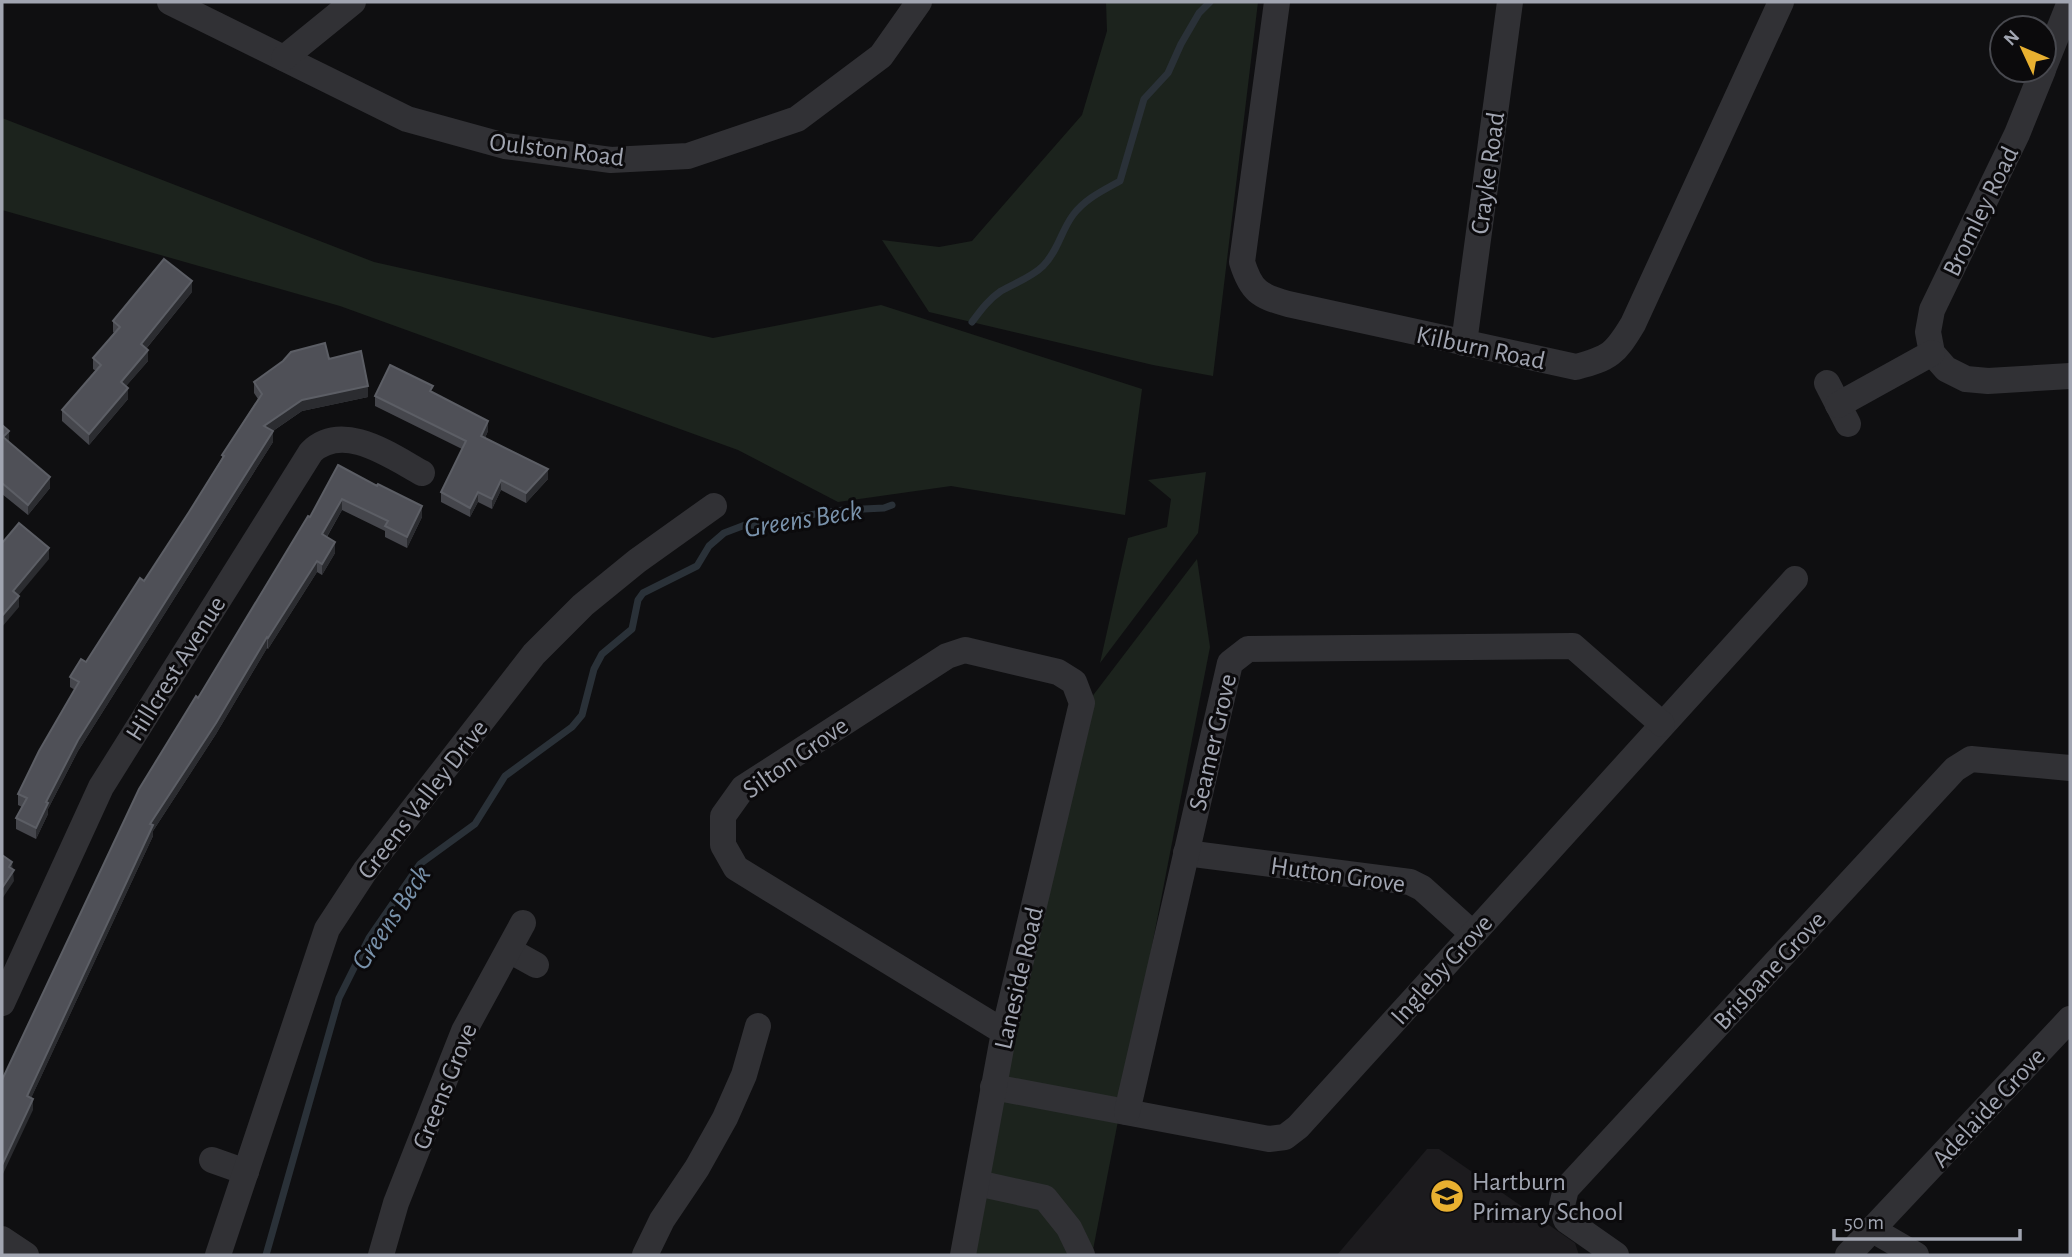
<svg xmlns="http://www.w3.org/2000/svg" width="2072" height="1257" font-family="'Alegreya Sans',sans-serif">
<rect width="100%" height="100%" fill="#0f0f11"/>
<!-- built -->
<path fill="#1c1b1e" d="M1427,1149H1439L1575,1243L1579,1255H1337Z"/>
<!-- green -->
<g fill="#1c231d">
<path d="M1106,2H1258L1213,376L1153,365L929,312L882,240L939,247L972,241L1082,115L1107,31Z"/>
<path d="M2,118L374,262L713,338L881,305L1142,389L1125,515L951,486L838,502L738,450L340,306L2,210Z"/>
<path d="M1206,472L1198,533L1100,663L1128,538L1167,527L1171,499L1148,480Z"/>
<path d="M1197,559L1210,647L1092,1255H964L1091,698Z"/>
</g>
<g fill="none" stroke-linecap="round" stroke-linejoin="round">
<!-- stream -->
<g stroke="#2a3138" stroke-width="7">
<path d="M972,322C981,310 989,299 1001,291C1015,283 1032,277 1043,266C1058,251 1061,231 1073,215C1085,199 1102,191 1120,181L1144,99L1168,73L1181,44L1199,13L1210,2"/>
<path d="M266,1255L339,998L369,938L420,864L475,824L505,776L572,727L582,715L594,669L602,654L632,629L638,600L643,593L697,566L709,546L724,533L745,525L772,526L795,517L843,510L884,508L892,505"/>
</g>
<!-- street -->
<g stroke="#313135" stroke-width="26">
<path d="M170,2L407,119L505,146L611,160L688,156L797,119L881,56L919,2"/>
<path d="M1277,2L1242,262C1251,291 1259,296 1288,304L1576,367C1610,358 1615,354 1633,324L1781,2"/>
<path d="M284,58L353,2"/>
<path d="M2044,67L2070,2"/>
<path d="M2043,70L2017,134L1932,310L1928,332L1932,353L1946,369L1966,379L1988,381L2070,376"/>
<path d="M1464,343L1510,2"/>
<path d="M1827,383L1848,424"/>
<path d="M1838,405L1932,353"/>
<path d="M1186,853L1410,882L1422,888L1473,934"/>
<path d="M509,950L536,965"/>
<path d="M2,1003L101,787L311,452C343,421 391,456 422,473"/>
<path d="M993,1087L1269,1139L1285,1137L1298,1127L1795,579"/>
<path d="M1127,1112L1230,663L1248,649L1573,646L1662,724"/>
<path d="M212,1160L246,1172"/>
<path d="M977,1183L1045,1198L1069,1228L1082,1255"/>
<path d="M1873,1230L1916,1255"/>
<path d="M2,1239L26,1255"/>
<path d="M218,1255L327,929L365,871L534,654L583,605L637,561L714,506"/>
<path d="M381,1255L396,1203L464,1031L523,923"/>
<path d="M645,1255L662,1220L697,1168L725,1118L744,1075L758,1026"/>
<path d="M963,1255L1004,1032L1082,703L1074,682L1058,672L965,650L947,656L743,788L723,816V845L736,868L1004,1032"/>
<path d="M1616,1255L1566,1220L1562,1205L1566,1189L1955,769L1971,759L2070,768"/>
<path d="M1848,1255L2070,1019"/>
</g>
</g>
<!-- wall -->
<g fill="#45464c">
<path d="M192,292L146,349L148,361L126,386L128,399L89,445L62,421V410L96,371L93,369V358L114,333L113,332V321Z"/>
<path d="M329,359L368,397L302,411L273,431V442L78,751L48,809V814L36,839L16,829V818L22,807L18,805V794L75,690L70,687V677L86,662L144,581L189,512L222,458V455L258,399L254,393V382Z"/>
<path d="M433,393L488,431L485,438L548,479L526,503L501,490L492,509L478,502L470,517L441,502V492L462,449L375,406V396Z"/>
<path d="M2,425L9,442L50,488L28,515L2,494Z"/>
<path d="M338,465L422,517L407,548L385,537V531L342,510L327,537L335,553L322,575L317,572L268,649L267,648L216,734L153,831V836L31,1098L33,1110L2,1080L198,698L310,517Z"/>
</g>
<!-- shaded-wall -->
<g fill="#2b2c30">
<path d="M192,281V292L141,355V344Z"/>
<path d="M148,350V361L121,392V382Z"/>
<path d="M368,386V397L302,411L264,437V426L302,400Z"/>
<path d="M128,388V399L89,445V434Z"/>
<path d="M488,421V431L481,446V436Z"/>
<path d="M9,431V442L3,437Z"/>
<path d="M273,431V442L78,751L48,809V814L36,839V828L46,802L78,740Z"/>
<path d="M548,469V479L526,503V493Z"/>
<path d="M50,477V488L28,515V505Z"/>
<path d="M501,480V490L492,509V499Z"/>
<path d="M478,492V502L470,517V508Z"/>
<path d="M342,499V510L322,545V534Z"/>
<path d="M422,506V517L407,548V537Z"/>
<path d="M335,542V553L322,575V564Z"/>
<path d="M49,548V559L13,602V591Z"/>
<path d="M317,561V572L268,649V638Z"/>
<path d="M19,596V607L2,627V616Z"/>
<path d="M267,637V648L216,734L153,831V836L27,1107V1096L150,824Z"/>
<path d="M12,862L14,881L2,899V888L9,867Z"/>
<path d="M33,1099V1110L2,1176V1165Z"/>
</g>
<!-- building -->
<g fill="#4f5057" stroke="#5c5e65" stroke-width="2">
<path d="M164,259L192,281L141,344L148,350L121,382L128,388L89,434L62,410L101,365L93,358L120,327L113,321Z"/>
<path d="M325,343L329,359L361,351L368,386L302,400L264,426L273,431L78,740L46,802L48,803L36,828L16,818L27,798L18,794L39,751L79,682L70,677L81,659L86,662L140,578L144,581L189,512L224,456L222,455L262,394L254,382L283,361L291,352Z"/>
<path d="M390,365L433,386L430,391L488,421L481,436L548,469L526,493L501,480L492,499L478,492L470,508L441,492L466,441L375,396Z"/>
<path d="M2,425L9,431L3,437L50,477L28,505L2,483Z"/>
<path d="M338,465L377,486L378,484L422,506L407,537L385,526L388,521L342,499L322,534L335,542L322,564L317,561L268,638L267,637L216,723L150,824L153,825L27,1096L33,1099L2,1165V1080L139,789L196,696L198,698L308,516L310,517Z"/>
<path d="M19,523L49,548L13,591L19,596L2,616V543Z"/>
<path d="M2,855L12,862L9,867L14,870L2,888Z"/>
</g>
<!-- icons -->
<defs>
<g id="school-disc" transform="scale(1.75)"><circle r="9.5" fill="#e8b030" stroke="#0b0a0c"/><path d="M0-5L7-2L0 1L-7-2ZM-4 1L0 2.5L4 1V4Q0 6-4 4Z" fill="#111"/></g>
</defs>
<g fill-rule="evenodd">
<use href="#school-disc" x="1447" y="1196"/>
</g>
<g text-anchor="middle" stroke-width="6" stroke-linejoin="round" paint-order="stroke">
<!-- street labels -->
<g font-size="26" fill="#a1a5b1" stroke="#0b0a0c">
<text transform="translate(557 149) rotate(7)" y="9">Oulston Road</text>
<text transform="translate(1487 173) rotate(-82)" y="9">Crayke Road</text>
<text transform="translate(1980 211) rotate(-64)" y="9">Bromley Road</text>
<text transform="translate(1481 347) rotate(12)" y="9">Kilburn Road</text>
<text transform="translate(175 668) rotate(-58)" y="9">Hillcrest Avenue</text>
<text transform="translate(1212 742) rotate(-77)" y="9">Seamer Grove</text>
<text transform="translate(795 757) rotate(-35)" y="9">Silton Grove</text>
<text transform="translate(422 799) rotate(-52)" y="9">Greens Valley Drive</text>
<text transform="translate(1338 874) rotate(8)" y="9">Hutton Grove</text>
<text transform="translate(1441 969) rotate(-48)" y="9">Ingleby Grove</text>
<text transform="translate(1769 970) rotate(-47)" y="9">Brisbane Grove</text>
<text transform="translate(1018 978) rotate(-77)" y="9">Laneside Road</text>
<text transform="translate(444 1086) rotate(-68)" y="9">Greens Grove</text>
<text transform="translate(1988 1107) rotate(-47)" y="9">Adelaide Grove</text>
</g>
<!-- poi labels -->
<g font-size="26" fill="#a1a5b1" stroke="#0b0a0c" text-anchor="start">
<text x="1472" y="1190">Hartburn<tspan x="1472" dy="30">Primary School</tspan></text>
</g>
<!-- water labels -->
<g font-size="28" font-style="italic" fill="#7992ab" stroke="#0b0a0c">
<text transform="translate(803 518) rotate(-9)" y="10">Greens Beck</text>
<text transform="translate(390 917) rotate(-56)" y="10">Greens Beck</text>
</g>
</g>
<!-- border -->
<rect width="2072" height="1257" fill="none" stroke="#a1a5b1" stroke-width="7"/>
<!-- north arrow -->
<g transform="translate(2023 49) rotate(314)"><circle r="33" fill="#0b0a0c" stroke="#47484e" stroke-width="2"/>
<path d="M0-5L12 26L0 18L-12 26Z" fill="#e8b030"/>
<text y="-10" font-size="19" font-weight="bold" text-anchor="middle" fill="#a1a5b1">N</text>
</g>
<!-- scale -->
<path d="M1834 1229v10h186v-10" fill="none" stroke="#a1a5b1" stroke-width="3.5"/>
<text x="1844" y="1229" font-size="21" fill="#a1a5b1" stroke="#0b0a0c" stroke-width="5" paint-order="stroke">50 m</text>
</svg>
